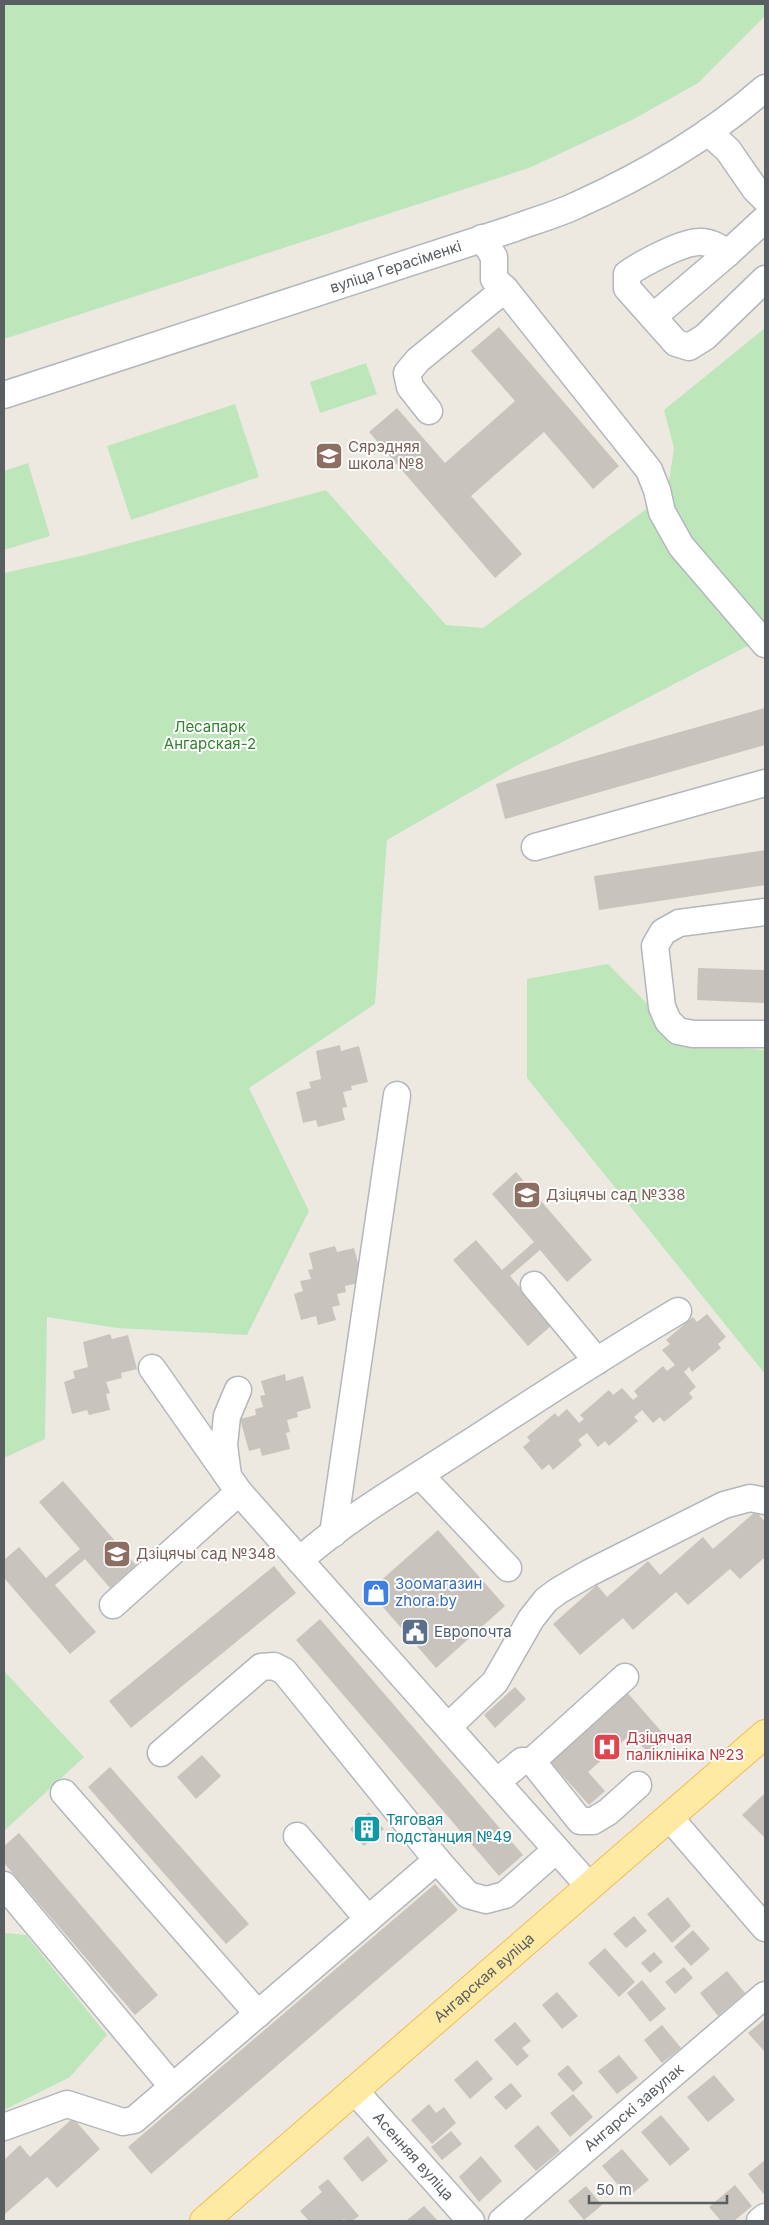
<svg xmlns="http://www.w3.org/2000/svg" width="769" height="2225" font-family="Inter,sans-serif">
<rect width="100%" height="100%" fill="#ede9e0"/>
<!-- green -->
<g fill="#bee6bb">
<path d="M4,4H765V16L698,83L632,120L529,168L4,339Z"/>
<path d="M765,328V637L516,766L387,840L375,1004L249,1088L309,1211L247,1335L117,1328L47,1317L45,1439L4,1458V573L85,555L326,490L446,625L483,628L667,494L674,448L664,410Z"/>
<path d="M366,363L377,394L320,413L310,382Z"/>
<path d="M235,404L259,477L131,520L107,446Z"/>
<path d="M28,463L50,536L4,550V471Z"/>
<path d="M608,964L687,1044L765,1050V1374L527,1078V979Z"/>
<path d="M4,1671L84,1757L4,1831Z"/>
<path d="M4,1933L26,1935L107,2035L70,2077L4,2110Z"/>
</g>
<!-- building -->
<g fill="#c8c3bd">
<path d="M499,327L619,466L593,489L544,432L471,496L522,554L495,578L369,432L397,408L445,463L515,401L471,351Z"/>
<path d="M765,708V745L505,819L496,784Z"/>
<path d="M765,850V885L599,910L594,876Z"/>
<path d="M698,968L765,970V1003L697,1000Z"/>
<path d="M340,1045L341,1051L359,1046L368,1082L351,1086L352,1090L343,1092L347,1107L342,1108L345,1120L318,1127L316,1120L303,1123L296,1092L311,1088L309,1082L321,1079L316,1051Z"/>
<path d="M516,1172L592,1260L567,1282L540,1250L510,1276L552,1325L528,1346L453,1260L476,1240L502,1270L534,1242L492,1194Z"/>
<path d="M335,1246L337,1252L354,1248L363,1282L345,1286L346,1292L337,1294L340,1305L332,1307L336,1320L318,1325L316,1316L301,1320L294,1294L303,1291L300,1281L311,1279L308,1270L313,1269L309,1253Z"/>
<path d="M707,1314L726,1337L718,1344L721,1348L692,1372L689,1367L684,1372L696,1387L689,1393L693,1398L664,1422L660,1417L653,1423L642,1410L634,1417L638,1421L609,1446L605,1441L598,1447L587,1433L578,1440L582,1445L553,1470L549,1464L542,1470L523,1447L530,1441L527,1437L555,1413L558,1417L567,1409L579,1423L584,1419L580,1415L609,1390L613,1395L622,1388L633,1400L638,1396L634,1391L663,1366L667,1371L675,1365L662,1350L670,1344L666,1340L693,1317L697,1322Z"/>
<path d="M110,1334L112,1339L128,1335L137,1369L121,1373L122,1378L106,1382L110,1393L106,1394L110,1410L89,1415L87,1410L72,1414L64,1382L75,1378L73,1371L88,1367L83,1342Z"/>
<path d="M285,1374L286,1381L303,1376L311,1408L297,1412L298,1417L287,1420L290,1432L286,1433L290,1449L262,1456L260,1448L249,1451L240,1419L256,1415L255,1409L263,1407L260,1396L265,1395L261,1381Z"/>
<path d="M63,1481L136,1565L110,1588L85,1559L55,1585L96,1632L70,1654L4,1578V1560L19,1547L46,1578L80,1549L39,1502Z"/>
<path d="M756,1511L765,1522V1557L740,1579L730,1569L688,1605L676,1592L633,1630L623,1618L580,1655L553,1624L597,1585L607,1597L648,1561L660,1575L703,1537L713,1549Z"/>
<path d="M438,1530L505,1606L436,1668L369,1591Z"/>
<path d="M274,1566L296,1593L131,1728L109,1701Z"/>
<path d="M320,1619L523,1855L499,1876L296,1640Z"/>
<path d="M515,1687L526,1699L495,1728L484,1715Z"/>
<path d="M625,1690L668,1739L650,1755L631,1734L588,1772L605,1791L589,1805L548,1759Z"/>
<path d="M202,1755L221,1776L196,1799L177,1777Z"/>
<path d="M110,1767L249,1924L226,1944L88,1787Z"/>
<path d="M765,1793V1838L742,1815Z"/>
<path d="M369,1812L384,1829L364,1846L350,1829Z"/>
<path d="M19,1833L158,1995L135,2015L4,1863V1846Z"/>
<path d="M435,1884L458,1910L151,2174L128,2147Z"/>
<path d="M668,1897L691,1926L672,1943L647,1914Z"/>
<path d="M634,1916L647,1931L626,1948L613,1934Z"/>
<path d="M693,1930L710,1949L691,1966L674,1947Z"/>
<path d="M605,1948L635,1982L619,1997L588,1963Z"/>
<path d="M654,1952L663,1962L650,1973L641,1963Z"/>
<path d="M684,1967L693,1978L675,1994L665,1982Z"/>
<path d="M727,1971L745,1993L718,2016L700,1993Z"/>
<path d="M642,1980L666,2009L650,2022L627,1993Z"/>
<path d="M557,1992L578,2016L562,2029L542,2005Z"/>
<path d="M765,2019V2052L748,2033Z"/>
<path d="M515,2022L531,2041L522,2048L529,2056L517,2066L494,2040Z"/>
<path d="M662,2025L681,2048L662,2063L644,2040Z"/>
<path d="M619,2055L638,2078L617,2094L598,2071Z"/>
<path d="M477,2060L493,2079L470,2099L454,2080Z"/>
<path d="M568,2065L583,2083L573,2092L557,2074Z"/>
<path d="M714,2075L735,2100L708,2122L687,2097Z"/>
<path d="M511,2083L522,2096L506,2110L494,2097Z"/>
<path d="M573,2094L593,2117L570,2137L550,2113Z"/>
<path d="M429,2104L436,2113L444,2107L456,2123L432,2144L411,2120Z"/>
<path d="M661,2115L690,2149L670,2166L641,2132Z"/>
<path d="M73,2118L100,2149L57,2188L47,2177L5,2214L4,2160L20,2145L30,2157Z"/>
<path d="M538,2125L560,2151L536,2171L514,2146Z"/>
<path d="M451,2131L462,2144L442,2160L431,2147Z"/>
<path d="M368,2136L388,2161L362,2182L343,2158Z"/>
<path d="M622,2149L649,2180L628,2197L602,2166Z"/>
<path d="M481,2156L502,2181L479,2202L459,2177Z"/>
<path d="M765,2160V2196L748,2174Z"/>
<path d="M328,2179L359,2216L352,2221H346L344,2219L341,2221H309L300,2211L322,2192L318,2187Z"/>
<path d="M735,2185L752,2206L734,2221H721L709,2207Z"/>
<path d="M586,2186L602,2205L584,2220L568,2201Z"/>
<path d="M424,2206L438,2221H406Z"/>
</g>
<g fill="none" stroke-linecap="round" stroke-linejoin="round">
<!-- minor casing -->
<g stroke="#b3b7bc" stroke-width="29">
<g id="minor">
<path d="M708,132L728,150L755,189L765,199"/>
<path d="M482,238L494,257V279L505,289L649,470L657,490L662,512L681,546L765,644"/>
<path d="M728,253C720,248 710,241 699,242C682,242 641,264 627,274V288L676,343L689,347L705,337L765,279"/>
<path d="M653,317L728,253L765,219"/>
<path id="s1" d="M4,395L512,229C533,221 556,215 577,205C644,175 710,136 765,88"/>
<path d="M429,411L410,387L407,373L418,360L505,289"/>
<path d="M535,847L765,783"/>
<path d="M765,912L679,923L663,932L655,946L662,1007L668,1021L678,1031L693,1034H765"/>
<path d="M534,1285L597,1361"/>
<path d="M152,1368L239,1492L589,1886"/>
<path d="M420,1475L508,1568"/>
<path d="M228,1476L224,1445L227,1416L238,1390"/>
<path d="M333,1534L397,1095"/>
<path d="M300,1560C349,1516 408,1483 463,1447C534,1401 605,1354 678,1311"/>
<path d="M113,1605L239,1492"/>
<path d="M449,1726L495,1682L531,1619L546,1600L558,1591L589,1573L724,1505L750,1498L765,1501"/>
<path d="M161,1753L261,1667L274,1666L284,1671L437,1860L468,1895L486,1900L505,1895L556,1850"/>
<path d="M532,1761L625,1677"/>
<path d="M497,1782L522,1761H532L580,1821H593L608,1812L638,1785"/>
<path d="M64,1793L258,2014"/>
<path d="M670,1818L765,1928"/>
<path d="M297,1836L368,1919"/>
<path d="M4,1885L172,2086"/>
<path id="s2" d="M354,2090L471,2221"/>
<path d="M4,2127L67,2104L123,2122L134,2120L437,1860"/>
<path id="s3" d="M502,2221L765,1995"/>
<path d="M760,2221L765,2217"/>
</g>
</g>
<!-- major casing -->
<g stroke="#f5bb51" stroke-width="30">
<g id="major">
<path id="s4" d="M204,2221L765,1734"/>
</g>
</g>
<!-- minor -->
<use href="#minor" stroke="#fff" stroke-width="26"/>
<!-- major -->
<use href="#major" stroke="#ffeaa3" stroke-width="28"/>
</g>
<!-- icons -->
<defs>
<g id="school-square" transform="scale(1.4375)"><rect x="-9" y="-9" width="18" height="18" rx="4" fill="#8d6e63" stroke="#fff"/><path d="M0-5L7-2L0 1L-7-2ZM-4 1L0 2.5L4 1V4Q0 6-4 4Z" fill="#fff"/></g>
<g id="shop-square" transform="scale(1.4375)"><rect x="-9" y="-9" width="18" height="18" rx="4" fill="#3f7fe0" stroke="#fff"/><path d="M-5-2.5h2.3a2.7 3.5 0 0 1 5.4 0H5L5.5 6h-11ZM-1.5-2.5h3a1.5 2.3 0 0 0-3 0Z" fill="#fff"/></g>
<g id="civic-square" transform="scale(1.4375)"><rect x="-9" y="-9" width="18" height="18" rx="4" fill="#5c6f8a" stroke="#fff"/><path d="M-.6-6.5H3V-4.5H.6V-3L4-1V1h2V6H-6V1h2V-1L-.6-3ZM-1.2 2.5V6h2.4V2.5Z" fill="#fff"/></g>
<g id="hospital-square" transform="scale(1.4375)"><rect x="-9" y="-9" width="18" height="18" rx="4" fill="#e0444e" stroke="#fff"/><path d="M-5-5h3v3.5h4V-5h3V5h-3V1.5h-4V5h-3Z" fill="#fff"/></g>
<g id="building-square" transform="scale(1.4375)"><rect x="-9" y="-9" width="18" height="18" rx="4" fill="#0f9aa8" stroke="#fff"/><path d="M-4-6H4V6H1V3H-1V6H-4ZM-2.5-4.3h1.7v1.8h-1.7ZM.8-4.3h1.7v1.8H.8ZM-2.5-1h1.7V.8h-1.7ZM.8-1h1.7V.8H.8Z" fill="#fff"/></g>
</defs>
<g fill-rule="evenodd">
<use href="#school-square" x="329" y="456"/>
<use href="#school-square" x="527" y="1195"/>
<use href="#school-square" x="117" y="1554"/>
<use href="#shop-square" x="376" y="1593"/>
<use href="#civic-square" x="415" y="1632"/>
<use href="#hospital-square" x="607" y="1747"/>
<use href="#building-square" x="367" y="1829"/>
</g>
<g text-anchor="middle" stroke-width="4" stroke-linejoin="round" paint-order="stroke">
<!-- street labels -->
<g font-size="15" fill="#595e62" stroke="#fff">
<text dy="5" stroke="none"><textPath href="#s1" startOffset="412">вуліца Герасіменкі</textPath></text>
<text dy="5" stroke="none"><textPath href="#s4" startOffset="371">Ангарская вуліца</textPath></text>
<text dy="5" stroke="none"><textPath href="#s3" startOffset="174">Ангарскі завулак</textPath></text>
<text dy="5" stroke="none"><textPath href="#s2" startOffset="89">Асенняя вуліца</textPath></text>
</g>
<!-- education labels -->
<g font-size="15" fill="#785e54" stroke="#fff" text-anchor="start">
<text x="348" y="452">Сярэдняя<tspan x="348" dy="17">школа №8</tspan></text>
<text x="546" y="1200">Дзіцячы сад №338</text>
<text x="136" y="1559">Дзіцячы сад №348</text>
</g>
<!-- park labels -->
<g font-size="15" fill="#338230" stroke="#fff">
<text x="210" y="732">Лесапарк<tspan x="210" dy="17">Ангарская-2</tspan></text>
</g>
<!-- shop labels -->
<g font-size="15" fill="#366cbe" stroke="#fff" text-anchor="start">
<text x="395" y="1589">Зоомагазин<tspan x="395" dy="17">zhora.by</tspan></text>
</g>
<!-- service labels -->
<g font-size="15" fill="#4e5e75" stroke="#fff" text-anchor="start">
<text x="434" y="1637">Европочта</text>
</g>
<!-- health labels -->
<g font-size="15" fill="#be3a42" stroke="#fff" text-anchor="start">
<text x="626" y="1743">Дзіцячая<tspan x="626" dy="17">паліклініка №23</tspan></text>
</g>
<!-- culture labels -->
<g font-size="15" fill="#0d838f" stroke="#fff" text-anchor="start">
<text x="386" y="1825">Тяговая<tspan x="386" dy="17">подстанция №49</tspan></text>
</g>
</g>
<!-- border -->
<rect width="769" height="2225" fill="none" stroke="#595e62" stroke-width="10"/>
<!-- scale -->
<path d="M589 2195v8h138v-8" fill="none" stroke="#595e62" stroke-width="2.5"/>
<text x="596" y="2195" font-size="15" fill="#595e62" stroke="#ffffff" stroke-width="4" paint-order="stroke">50 m</text>
</svg>
